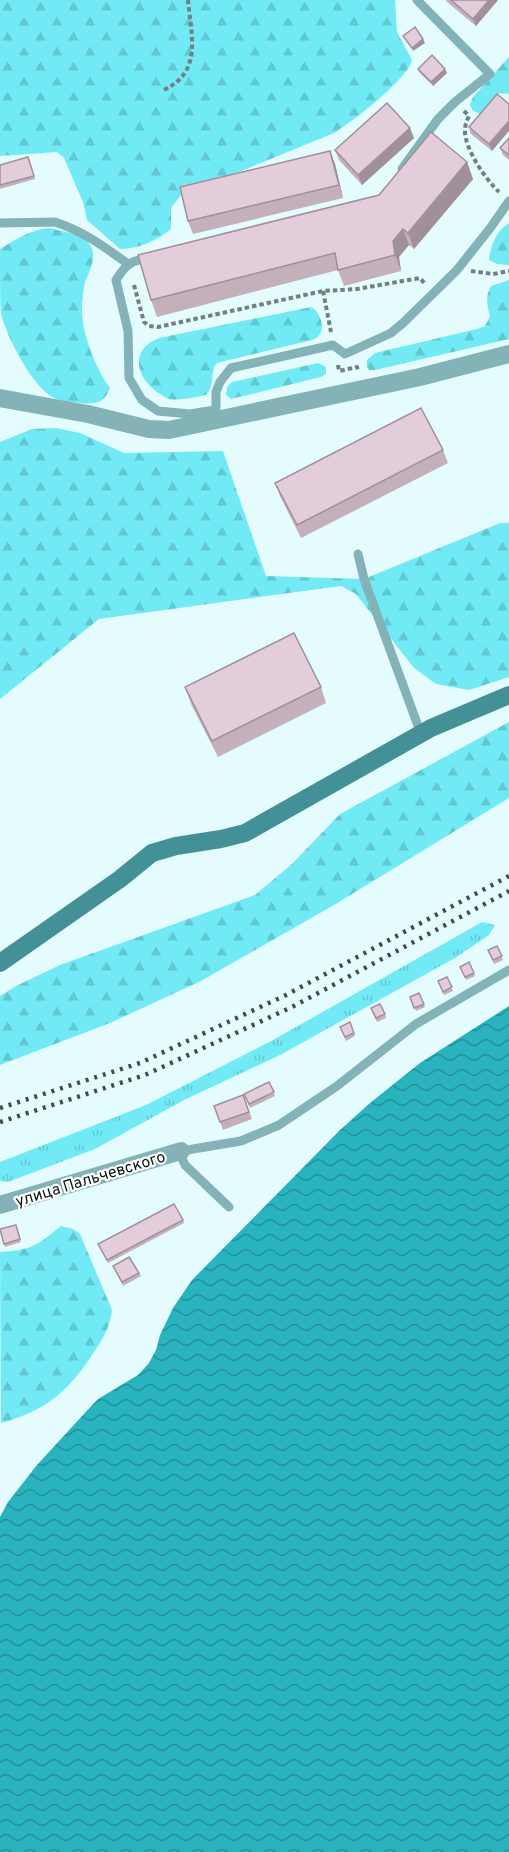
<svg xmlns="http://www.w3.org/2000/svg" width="509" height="1852" font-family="Overpass,sans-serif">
<defs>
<pattern id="grass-tufts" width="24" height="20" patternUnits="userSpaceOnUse" patternTransform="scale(1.5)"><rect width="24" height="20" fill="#71eaf6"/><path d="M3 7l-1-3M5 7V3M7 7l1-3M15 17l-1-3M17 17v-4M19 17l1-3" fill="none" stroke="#61c8d2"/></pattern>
<pattern id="forest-firs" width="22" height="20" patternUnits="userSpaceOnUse" patternTransform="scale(1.5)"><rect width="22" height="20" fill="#71eaf6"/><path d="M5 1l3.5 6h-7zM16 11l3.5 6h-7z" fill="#61c8d2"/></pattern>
<pattern id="water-waves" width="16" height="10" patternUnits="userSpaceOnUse" patternTransform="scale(1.5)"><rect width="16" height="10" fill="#29b3bf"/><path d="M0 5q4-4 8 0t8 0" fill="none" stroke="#22919a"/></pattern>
</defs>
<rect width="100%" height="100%" fill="#e5fcff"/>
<!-- grass -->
<path fill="url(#grass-tufts)" d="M482,922L495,925L489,935L455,958L280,1055L184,1100L95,1149L8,1182L0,1181V1162L146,1105L273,1040Z"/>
<!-- forest -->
<g fill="url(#forest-firs)">
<path d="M0,0H395L397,32L412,60C409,78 351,123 334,133L180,196L171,208V229C157,241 138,249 120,249L87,220L83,202L64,158L57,152L0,156Z"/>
<path d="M509,57V94L500,93L481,114L473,111L470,105L473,97Z"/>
<path d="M509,223V265L497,264L489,260C490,246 497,230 509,223Z"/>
<path d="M49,228C60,231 80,233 88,242C100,256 88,272 84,286C83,293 82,302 82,310C82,334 96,369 110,388C105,402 96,405 81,403C73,402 62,402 54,398C32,387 7,337 1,314C0,299 0,266 0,249C17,239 29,230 49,228Z"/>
<path d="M509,280V339L375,370H369L367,367V360L375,353L477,329L485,326L490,316C487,305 485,296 491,286Z"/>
<path d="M311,307C319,310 325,326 320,334C319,337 314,339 312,340L217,363C209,372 216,385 206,395C194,397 181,401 169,399C165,398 161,394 157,392C135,376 130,349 159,338Z"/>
<path d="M318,363L326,367V374L321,377L231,399L226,395L227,387L232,382Z"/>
<path d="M56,428L80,433L124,453L223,451L266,576L364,579L500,523H509V677L469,690L436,684L414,668L356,594L341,586L99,619L0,699V442L32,429Z"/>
<path d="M509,722V798L334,905L201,981L110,1023L0,1065V996L16,986L60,965L255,895L292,864L340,814Z"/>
<path d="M61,1226L73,1229L80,1234L112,1310C110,1327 103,1339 94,1352C69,1391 46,1411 1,1423L0,1252C32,1250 36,1246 61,1226Z"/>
</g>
<!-- water -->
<path fill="url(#water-waves)" d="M509,1006V1852H0V1517L8,1502L37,1465L82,1416L98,1399L138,1375L149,1363L156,1350L160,1335L173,1308L192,1280L340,1130L370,1103L420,1063Z"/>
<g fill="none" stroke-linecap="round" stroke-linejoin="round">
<!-- path -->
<g stroke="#718183" stroke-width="4" stroke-dasharray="4.5 3" stroke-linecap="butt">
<path d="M164,90C203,71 191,36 188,0"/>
<path d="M464,111L469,116C467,120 465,125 465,130C464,148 486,180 499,192"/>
<path d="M471,271L493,274L509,271"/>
<path d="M134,285L144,322L149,326L158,327L323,291L357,289L420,278L425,284"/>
<path d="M323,291L331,332"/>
<path d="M338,365L339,371L357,367L358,372"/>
</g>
<!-- lane -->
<g stroke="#83b2b7" stroke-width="9">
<path d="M402,169L438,119L455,102L490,74L417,0"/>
<path d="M0,223L55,222C83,231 105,247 128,264"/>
<path d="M151,257C132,261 127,262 116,280L128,331L129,378L142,400L158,411L190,414L215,410"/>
<path d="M216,416V392L220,382L231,368L333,345L345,354L391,333L403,323L457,270L491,227L509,201"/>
<path d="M358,554L364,579L421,734"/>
<path d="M229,1207L185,1165L181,1156V1151L241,1141L279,1125L337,1086L416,1024L509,970"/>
</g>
<!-- street -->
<g stroke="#83b2b7" stroke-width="18">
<path d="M0,398L88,414L149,429L169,430L420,377L509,354"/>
<path d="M0,1205L181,1151"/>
</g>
<!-- secondary -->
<path stroke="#449097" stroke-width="18" d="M0,963L120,879L152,853L176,846L221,839L245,833L431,728L509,695"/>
<!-- rail -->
<g stroke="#404d4e" stroke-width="4.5" stroke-dasharray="3 6" stroke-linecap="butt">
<path d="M0,1108L140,1063L286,995L509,876"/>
<path d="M0,1122L145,1075L292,1007L509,891"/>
</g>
</g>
<!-- wall -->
<g fill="#c4b0bb">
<path d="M446,0H498L476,26L447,2Z"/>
<path d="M418,69L447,73L433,86L419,72Z"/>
<path d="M497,94L492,151L471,134L469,127Z"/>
<path d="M414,138L362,185L339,160L335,150Z"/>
<path d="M509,138V160L503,155L500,148Z"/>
<path d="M330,151L335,164L343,198L193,234L188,221Z"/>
<path d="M28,157L35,179L0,189V165Z"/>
<path d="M467,162L473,179L414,249L409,245L399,257L401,271L344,286L338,270L157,317L151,300L379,195Z"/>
<path d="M443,450L448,463L301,538L280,496L275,483Z"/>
<path d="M185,687H321L326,703L218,757L191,704Z"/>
<path d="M497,946L503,960L494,964L488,950Z"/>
<path d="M469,962L475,976L466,980L461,970Z"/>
<path d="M447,977L453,991L444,995L438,981Z"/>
<path d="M419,993L425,1007L416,1011L410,997Z"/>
<path d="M372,1012L385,1014L386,1018L377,1022Z"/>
<path d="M350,1022L355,1036L346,1041L340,1027Z"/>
<path d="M269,1082L275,1096L250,1108L244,1094Z"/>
<path d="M243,1095L252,1119L223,1130L214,1106Z"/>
<path d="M183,1220L184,1223L108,1263L98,1244Z"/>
<path d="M16,1225L21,1242L5,1247L0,1232Z"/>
<path d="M113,1266L139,1273L141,1276L123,1286Z"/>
</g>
<!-- shaded-wall -->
<g fill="#a09099">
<path d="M489,0H498L476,26L473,19Z"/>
<path d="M423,39L425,43L413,51L412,48Z"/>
<path d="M445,69L447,73L433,86L431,82Z"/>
<path d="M509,121V131L492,151L489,144Z"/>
<path d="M410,128L414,138L362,185L358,175Z"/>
<path d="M330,151L335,164L343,198L339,185Z"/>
<path d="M467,162L473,179L414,249L408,233Z"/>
<path d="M403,229L409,245L399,257L401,271L395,255L393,241Z"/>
</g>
<!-- building -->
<g fill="#e4cdda" stroke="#a09099" stroke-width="1.5">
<path d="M451,0H489L473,19Z"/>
<path d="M415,27L423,39L412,48L403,36Z"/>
<path d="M432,55L445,69L431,82L418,69Z"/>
<path d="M497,94L509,104V121L489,144L469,127Z"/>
<path d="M387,103L410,128L358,175L335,150Z"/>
<path d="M431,132L467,162L408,233L403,229L393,241L395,255L338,270L335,253L151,300L138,255L379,195Z"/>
<path d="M509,138V155L500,148Z"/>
<path d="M330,151L339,185L188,221L180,187Z"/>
<path d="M28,157L34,176L0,185V165Z"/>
<path d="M421,408L443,450L297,525L275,483Z"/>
<path d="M294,633L321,687L212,741L185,687Z"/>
<path d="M497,946L502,956L493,960L488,950Z"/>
<path d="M469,962L474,973L465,977L460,967Z"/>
<path d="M447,977L452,987L443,992L438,981Z"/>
<path d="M419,993L424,1004L414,1008L410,997Z"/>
<path d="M380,1004L385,1014L376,1018L371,1008Z"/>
<path d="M350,1022L354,1033L345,1037L340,1027Z"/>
<path d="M269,1082L274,1092L249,1104L244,1094Z"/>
<path d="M243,1095L249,1112L220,1122L214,1106Z"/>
<path d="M174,1204L183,1220L107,1260L98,1244Z"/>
<path d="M16,1225L20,1239L4,1244L0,1229Z"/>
<path d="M129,1257L139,1273L122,1282L113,1266Z"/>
</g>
<g text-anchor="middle" stroke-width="4.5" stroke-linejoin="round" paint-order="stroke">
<!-- street labels -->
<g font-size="16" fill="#0c1617" stroke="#fff">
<text transform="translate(90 1178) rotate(-17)" y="6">улица Пальчевского</text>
</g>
</g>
</svg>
